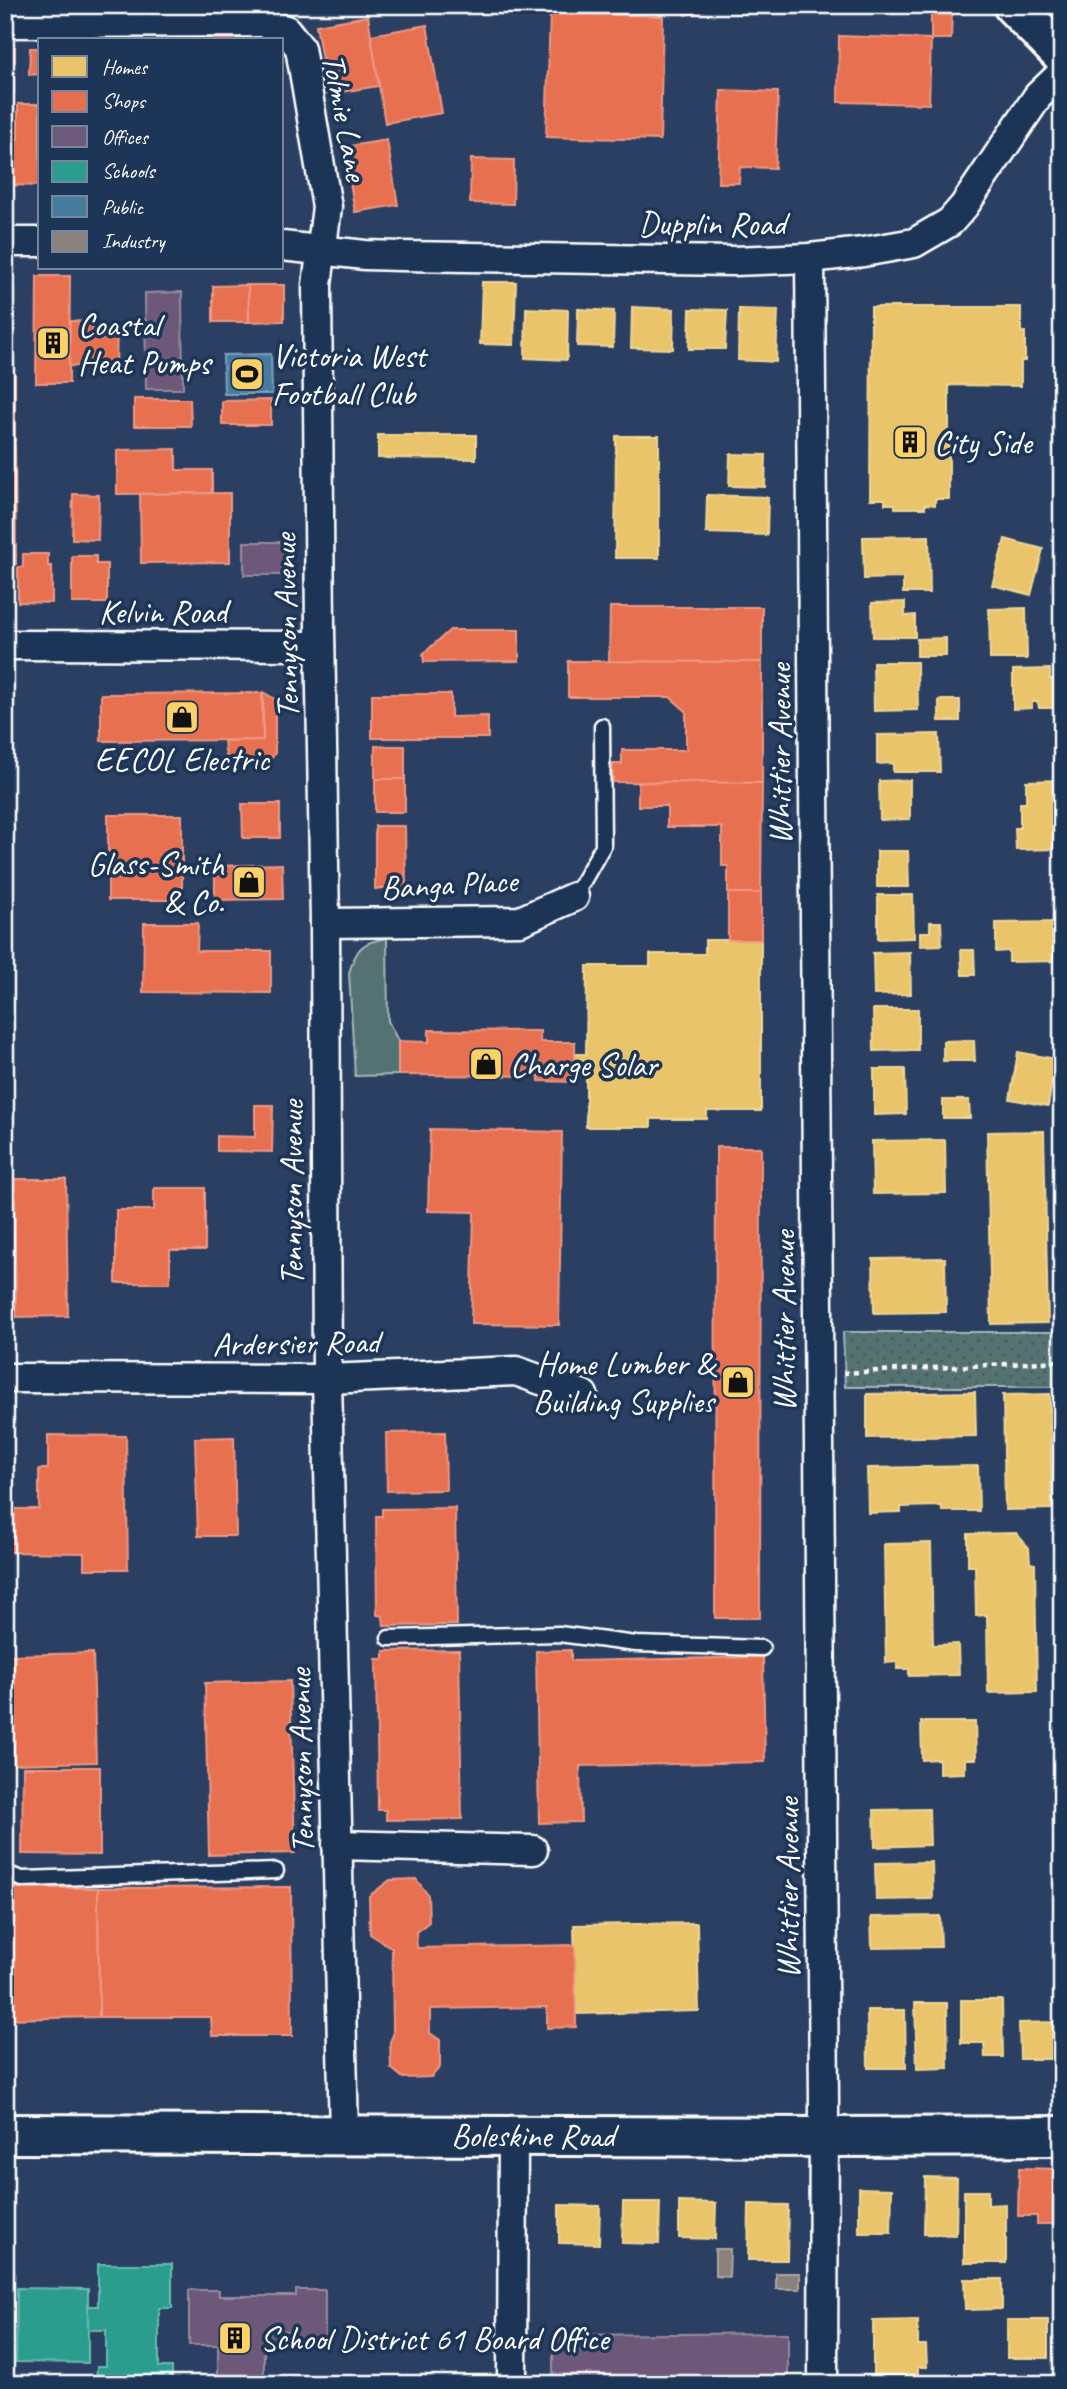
<svg xmlns="http://www.w3.org/2000/svg" width="1067" height="2389" font-family="Caveat,sans-serif">
<defs>
<pattern id="park-dots" width="8" height="8" patternUnits="userSpaceOnUse" patternTransform="scale(1.75)"><rect width="8" height="8" fill="#527271"/><path d="M2 2h.1M6 6h.1" fill="none" stroke="#4e5959" stroke-width="1.8" stroke-linecap="round"/></pattern>
</defs>
<rect width="100%" height="100%" fill="#2a3f62"/>
<filter id="ink" filterUnits="userSpaceOnUse"><feTurbulence type="fractalNoise" baseFrequency=".0143" numOctaves="2"/><feDisplacementMap in="SourceGraphic" scale="14" xChannelSelector="R" yChannelSelector="G"/><feConvolveMatrix kernelMatrix="1 2 1 2 8 2 1 2 1" color-interpolation-filters="sRGB"/></filter>
<g filter="url(#ink)">
<!-- grass -->
<path fill="#527271" stroke="#a8b8b8" stroke-width="2" d="M387,938L388,1021L398,1041V1075L355,1076L349,973C356,949 361,942 387,938Z"/>
<!-- park -->
<path fill="url(#park-dots)" stroke="#a8b8b8" stroke-width="2" d="M1057,1124H1062V2102H1058V1387H845L843,1332H1057Z"/>
<!-- homes -->
<g fill="#e9c46a" stroke="#f0d697" stroke-width="2">
<path d="M482,282H516L514,345L480,344Z"/>
<path d="M632,307L674,309L673,349L631,348Z"/>
<path d="M871,307H1021V332H1025V361H1021V386L949,385V499H935V505L925,504V508H895V504H885V499H870Z"/>
<path d="M526,308L568,310L567,360L525,358Z"/>
<path d="M578,309L614,311L613,347L577,346Z"/>
<path d="M690,309L727,310L725,349H689Z"/>
<path d="M739,309L778,310L776,362L738,360Z"/>
<path d="M378,435H476V459L378,458Z"/>
<path d="M616,436H659V558H615Z"/>
<path d="M730,454L766,455L765,487L729,486Z"/>
<path d="M707,495L768,497L767,535L706,533Z"/>
<path d="M929,536L930,593H903V578L864,579L863,537Z"/>
<path d="M1005,539L1043,549L1031,595L992,585Z"/>
<path d="M905,602V616L915,615V637H873L872,603Z"/>
<path d="M1026,608L1027,659H990L989,609Z"/>
<path d="M946,638V656H917V639Z"/>
<path d="M873,662H917L918,710L874,711Z"/>
<path d="M1050,669V679H1056L1057,708H1039L1038,702H1032V708L1013,709V670Z"/>
<rect x="939" y="700" width="21" height="21"/>
<path d="M939,734L940,772H893V763L877,764V735Z"/>
<path d="M910,780V819L880,820L879,781Z"/>
<path d="M1062,780L1061,826H1057L1058,849L1016,850L1015,828H1020V803H1026V781Z"/>
<path d="M877,851H908L909,887H877Z"/>
<path d="M878,895H913L914,938L878,939Z"/>
<path d="M930,922H941L942,945L920,946V932H930Z"/>
<path d="M1062,922V961L1009,962V951L996,952V923Z"/>
<path d="M705,940H761V1111H707V1119H651V1127H586V1076H575V1054H586L587,966H650V954H705Z"/>
<path d="M961,950H974L975,975H962Z"/>
<path d="M910,952L911,994L874,995L873,953Z"/>
<path d="M873,1009H918V1050L874,1051Z"/>
<path d="M974,1040L975,1061H943V1041Z"/>
<path d="M1018,1052L1056,1059L1048,1106L1010,1099Z"/>
<path d="M874,1069H905L906,1114L874,1115Z"/>
<path d="M943,1100H969L970,1118H943Z"/>
<path d="M1044,1131L1048,1323L991,1324L987,1132Z"/>
<path d="M945,1140L946,1193L873,1194L872,1141Z"/>
<path d="M945,1258L946,1312L874,1313L873,1259Z"/>
<path d="M975,1392L976,1436L867,1438V1394Z"/>
<path d="M1050,1394L1052,1509L1005,1510L1003,1395Z"/>
<path d="M978,1466L979,1511H942V1506L901,1507V1512L868,1513L867,1468Z"/>
<path d="M1016,1533L1029,1548L1030,1563L1035,1564L1037,1692L988,1693L987,1615L976,1616L975,1566H968V1534Z"/>
<path d="M931,1543L933,1645L958,1644L959,1675L909,1676V1669H897V1662L886,1663L884,1544Z"/>
<path d="M921,1722H975L976,1759H965V1773L939,1774V1759L922,1760Z"/>
<path d="M929,1809L930,1845L875,1847L874,1810Z"/>
<path d="M932,1862L933,1899L876,1900L875,1863Z"/>
<path d="M940,1916L941,1947L872,1948L871,1917Z"/>
<path d="M697,1923L699,2011L576,2014L574,1925Z"/>
<path d="M961,2000H1002L1003,2057H985L984,2043H961Z"/>
<path d="M915,2003H947L948,2068L917,2069Z"/>
<path d="M867,2010H905L906,2068H868Z"/>
<path d="M1057,2022L1058,2059H1020L1019,2023Z"/>
<path d="M925,2177L957,2178L956,2235L924,2234Z"/>
<path d="M859,2188L892,2189L891,2233H859Z"/>
<path d="M964,2191H988V2205L1006,2204V2263H964Z"/>
<path d="M623,2202H660L659,2244L622,2243Z"/>
<path d="M679,2202L716,2203L715,2239L679,2238Z"/>
<path d="M749,2204L788,2205L787,2260H748Z"/>
<path d="M559,2205L600,2206L599,2244L559,2243Z"/>
<path d="M964,2279H1002V2309L965,2310Z"/>
<path d="M918,2320V2345H926L927,2367H918V2378H873V2321Z"/>
<rect x="1007" y="2320" width="41" height="38"/>
</g>
<!-- shops -->
<g fill="#e76f51" stroke="#ee9a85" stroke-width="2">
<rect x="86" y="5" width="181" height="7"/>
<path d="M612,5L613,9L573,5Z"/>
<path d="M617,5H650L619,13Z"/>
<path d="M683,5H710L711,8L685,15Z"/>
<path d="M753,5H806L809,14L754,12Z"/>
<path d="M931,10L952,11L951,39H931Z"/>
<path d="M550,13L663,16L660,140L546,137Z"/>
<path d="M368,16L379,86L328,94L316,25Z"/>
<path d="M427,25L442,113L385,123L371,35Z"/>
<path d="M839,36L931,39L929,104L838,102Z"/>
<path d="M178,39H248L178,40Z"/>
<rect x="5" y="47" width="10" height="15"/>
<path d="M30,48H40V74L29,75Z"/>
<rect x="5" y="75" width="9" height="19"/>
<path d="M721,90L778,92L775,168L740,167L739,183H718Z"/>
<path d="M18,104H40V186L10,185V140H5V105H14V138L18,139Z"/>
<path d="M387,140L398,205L355,212L344,147Z"/>
<path d="M471,159L514,160L513,204L470,203Z"/>
<path d="M37,276H70L69,383H36Z"/>
<path d="M248,285H284V321L249,322Z"/>
<path d="M248,285L249,322H213V286Z"/>
<path d="M70,321H93V328H117L116,367L69,366Z"/>
<rect x="5" y="375" width="10" height="67"/>
<path d="M134,399H190L191,426H134Z"/>
<path d="M271,400V425H222V401Z"/>
<path d="M5,445H15L16,564H5Z"/>
<path d="M176,449V470H212V493L117,494V450Z"/>
<path d="M230,493V562L141,563L140,494Z"/>
<path d="M73,494L99,495L98,540L72,539Z"/>
<path d="M23,554H48V566H52V603L18,602V567H23Z"/>
<path d="M72,556H96V564H107V603H72Z"/>
<path d="M610,607H762V662H609Z"/>
<path d="M450,630H519V661L424,662L423,654Z"/>
<path d="M568,661L762,662V783L613,782V764H622V750H686V711L670,697H568Z"/>
<path d="M263,692L275,699V753L270,761L233,762L226,759L224,741L263,740Z"/>
<path d="M262,693L263,740L101,741V694Z"/>
<path d="M372,694H451V717L488,716V738H372Z"/>
<rect x="375" y="746" width="30" height="33"/>
<rect x="375" y="779" width="30" height="33"/>
<path d="M638,782L762,783L761,893H728V866H722V827H667V806H638Z"/>
<path d="M242,804H280V838H243Z"/>
<rect x="108" y="815" width="74" height="85"/>
<path d="M375,826H405L406,889H375Z"/>
<path d="M282,864L283,899L215,900V866Z"/>
<rect x="728" y="893" width="33" height="47"/>
<path d="M144,923H198L197,951H271V993L143,992Z"/>
<path d="M429,1030L540,1031V1042H575V1082L539,1081V1076L398,1075V1041L429,1042Z"/>
<path d="M255,1105H273L272,1152L217,1151V1136L255,1137Z"/>
<path d="M430,1129L562,1132L559,1325L471,1324L474,1212L428,1211Z"/>
<path d="M716,1147H761L760,1618H715Z"/>
<path d="M14,1179H66L68,1316L16,1317Z"/>
<path d="M154,1188H205V1250H170V1283H116V1210H154Z"/>
<path d="M445,1432L446,1490L387,1491L386,1433Z"/>
<path d="M48,1435L126,1436L128,1569H84V1553L5,1552V1509H39V1469H48Z"/>
<path d="M234,1437L236,1536H198L195,1438Z"/>
<path d="M455,1508L457,1625L384,1626L383,1616L377,1615L376,1516H382V1509Z"/>
<path d="M459,1650L462,1819L386,1820V1810H378L376,1659H384V1651Z"/>
<path d="M571,1650V1661L763,1657L765,1762L580,1766L581,1822L539,1823L536,1651Z"/>
<path d="M93,1653L96,1762L14,1764L11,1655Z"/>
<path d="M290,1681L295,1853L209,1855L205,1683Z"/>
<path d="M23,1767H100V1855L22,1854Z"/>
<path d="M416,1879L428,1895L429,1922L416,1932L417,1948L575,1945L576,2027L547,2028V2007L430,2009V2033L440,2040V2067L431,2077L403,2078L391,2068L390,2042L393,2035L392,1948L370,1934L369,1896L390,1880Z"/>
<path d="M291,1887L292,2036H212L211,2017H99L98,1888Z"/>
<path d="M5,1888H98L99,2017L5,2019Z"/>
<path d="M1019,2168L1062,2169V2224H1037V2216H1018Z"/>
</g>
<!-- offices -->
<g fill="#6d597a" stroke="#998ba2" stroke-width="2">
<path d="M182,292L183,389H146L145,293Z"/>
<rect x="244" y="542" width="45" height="33"/>
<path d="M189,2290H219V2296H296V2290H325V2345L296,2344V2331H280L279,2346L264,2345V2384H218V2345H189Z"/>
<path d="M788,2333V2378H781V2384H559V2381H553V2335Z"/>
</g>
<!-- schools -->
<g fill="#2a9d8f" stroke="#6abab1" stroke-width="2">
<path d="M98,2264H172V2308H159V2367H172V2384H96L97,2366H106V2330H88V2306H98Z"/>
<path d="M17,2288L88,2289V2363L16,2362Z"/>
</g>
<!-- public -->
<path fill="#457b9d" stroke="#7da3ba" stroke-width="2" d="M271,354L272,394H224L223,355Z"/>
<!-- industry -->
<g fill="#8a817c" stroke="#ada7a3" stroke-width="2">
<path d="M715,2249H730L729,2277L715,2276Z"/>
<rect x="776" y="2273" width="24" height="16"/>
</g>
<g fill="none" stroke-linecap="round" stroke-linejoin="round">
<!-- service casing -->
<g stroke="#fff" stroke-width="19">
<g id="service">
<path d="M574,897L603,846L602,726"/>
<path d="M389,1638L559,1634L636,1644L762,1648"/>
<path d="M5,1873L22,1879L276,1871"/>
</g>
</g>
<!-- minor casing -->
<g stroke="#fff" stroke-width="33">
<g id="minor">
<path d="M5,23L262,22L286,30L300,48L327,207L317,285L320,629L325,923L327,1379L344,2136"/>
<path d="M5,242H40"/>
<path d="M282,246L365,255L401,256L734,261L810,258L863,252L914,243L950,222L964,206L1038,96L1062,73"/>
<path d="M810,258L824,2104L823,2384"/>
<path d="M5,645L320,646"/>
<path d="M325,923L520,921L574,897"/>
<path d="M5,1378L327,1379L516,1371L583,1395"/>
<path d="M337,1845L533,1850"/>
<path d="M512,2384L513,2135"/>
</g>
</g>
<!-- secondary casing -->
<g stroke="#fff" stroke-width="44">
<g id="secondary">
<path d="M1013,5L1062,55"/>
<path d="M5,2134L824,2137L1062,2136"/>
</g>
</g>
<!-- path -->
<path stroke="#fff" stroke-width="4.5" stroke-dasharray="5 5" stroke-linecap="butt" d="M843,1373L1062,1361"/>
<!-- service -->
<use href="#service" stroke="#1d3557" stroke-width="14"/>
<!-- minor -->
<use href="#minor" stroke="#1d3557" stroke-width="28"/>
<!-- secondary -->
<use href="#secondary" stroke="#1d3557" stroke-width="38"/>
</g>
</g>
<!-- icons -->
<defs>
<g id="building-square" transform="scale(1.75)"><rect x="-9" y="-9" width="18" height="18" rx="4" fill="#ffd166" stroke="#1d3557"/><path d="M-4-6H4V6H1V3H-1V6H-4ZM-2.5-4.3h1.7v1.8h-1.7ZM.8-4.3h1.7v1.8H.8ZM-2.5-1h1.7V.8h-1.7ZM.8-1h1.7V.8H.8Z" fill="#111"/></g>
<g id="stadium-square" transform="scale(1.75)"><rect x="-9" y="-9" width="18" height="18" rx="4" fill="#ffd166" stroke="#1d3557"/><path d="M0-5a6.5 5 0 1 0 0 10a6.5 5 0 1 0 0-10ZM-3.5-1.8h7v3.6h-7Z" fill="#111"/></g>
<g id="shop-square" transform="scale(1.75)"><rect x="-9" y="-9" width="18" height="18" rx="4" fill="#ffd166" stroke="#1d3557"/><path d="M-5-2.5h2.3a2.7 3.5 0 0 1 5.4 0H5L5.5 6h-11ZM-1.5-2.5h3a1.5 2.3 0 0 0-3 0Z" fill="#111"/></g>
</defs>
<g fill-rule="evenodd">
<use href="#building-square" x="53" y="343"/>
<use href="#stadium-square" x="247" y="374"/>
<use href="#building-square" x="910" y="442"/>
<use href="#shop-square" x="182" y="717"/>
<use href="#shop-square" x="249" y="882"/>
<use href="#shop-square" x="486" y="1064"/>
<use href="#shop-square" x="738" y="1382"/>
<use href="#building-square" x="235" y="2338"/>
</g>
<g text-anchor="middle" stroke-width="7" stroke-linejoin="round" paint-order="stroke">
<!-- street labels -->
<g font-size="33" fill="#fff" stroke="#1d3557">
<text transform="translate(346 117) rotate(79)" y="12">Tolmie Lane</text>
<text x="712" y="235">Dupplin Road</text>
<text x="163" y="623">Kelvin Road</text>
<text transform="translate(285 626) rotate(-91)" y="12">Tennyson Avenue</text>
<text transform="translate(779 754) rotate(-90)" y="12">Whittier Avenue</text>
<text transform="translate(449 883) rotate(-3)" y="12">Banga Place</text>
<text transform="translate(291 1193) rotate(-90)" y="12">Tennyson Avenue</text>
<text transform="translate(783 1321) rotate(-90)" y="12">Whittier Avenue</text>
<text transform="translate(296 1342) rotate(-1)" y="12">Ardersier Road</text>
<text transform="translate(300 1761) rotate(-91)" y="12">Tennyson Avenue</text>
<text transform="translate(787 1888) rotate(-90)" y="12">Whittier Avenue</text>
<text x="533" y="2147">Boleskine Road</text>
</g>
<!-- poi labels -->
<g font-size="33" fill="#fff" stroke="#1d3557" text-anchor="start">
<text x="78" y="336">Coastal<tspan x="78" dy="38">Heat Pumps</tspan></text>
<text x="272" y="367">Victoria West<tspan x="272" dy="38">Football Club</tspan></text>
<text x="934" y="454">City Side</text>
<text x="182" y="771" text-anchor="middle">EECOL Electric</text>
<text x="224" y="875" text-anchor="end">Glass-Smith<tspan x="224" dy="38">&amp; Co.</tspan></text>
<text x="510" y="1076">Charge Solar</text>
<text x="714" y="1375" text-anchor="end">Home Lumber &amp;<tspan x="714" dy="38">Building Supplies</tspan></text>
<text x="260" y="2350">School District 61 Board Office</text>
</g>
</g>
<!-- margin -->
<rect width="1067" height="2389" fill="none" stroke="#1d3557" stroke-width="28"/>
<rect x="14" y="14" width="1039" height="2361" fill="none" stroke="#fff" stroke-width="2.5" filter="url(#ink)"/>
<!-- legend -->
<rect x="38" y="38" width="245" height="231" fill="#1d3557" stroke="#77869a" stroke-width="2"/>
<rect x="52" y="56" width="35" height="21" fill="#e9c46a" stroke="#77869a" stroke-width="2"/>
<text x="102" y="74" font-size="21" fill="#ffffff">Homes</text>
<rect x="52" y="91" width="35" height="21" fill="#e76f51" stroke="#77869a" stroke-width="2"/>
<text x="102" y="108" font-size="21" fill="#ffffff">Shops</text>
<rect x="52" y="126" width="35" height="21" fill="#6d597a" stroke="#77869a" stroke-width="2"/>
<text x="102" y="144" font-size="21" fill="#ffffff">Offices</text>
<rect x="52" y="161" width="35" height="21" fill="#2a9d8f" stroke="#77869a" stroke-width="2"/>
<text x="102" y="178" font-size="21" fill="#ffffff">Schools</text>
<rect x="52" y="196" width="35" height="21" fill="#457b9d" stroke="#77869a" stroke-width="2"/>
<text x="102" y="214" font-size="21" fill="#ffffff">Public</text>
<rect x="52" y="231" width="35" height="21" fill="#8a817c" stroke="#77869a" stroke-width="2"/>
<text x="102" y="248" font-size="21" fill="#ffffff">Industry</text>
</svg>
